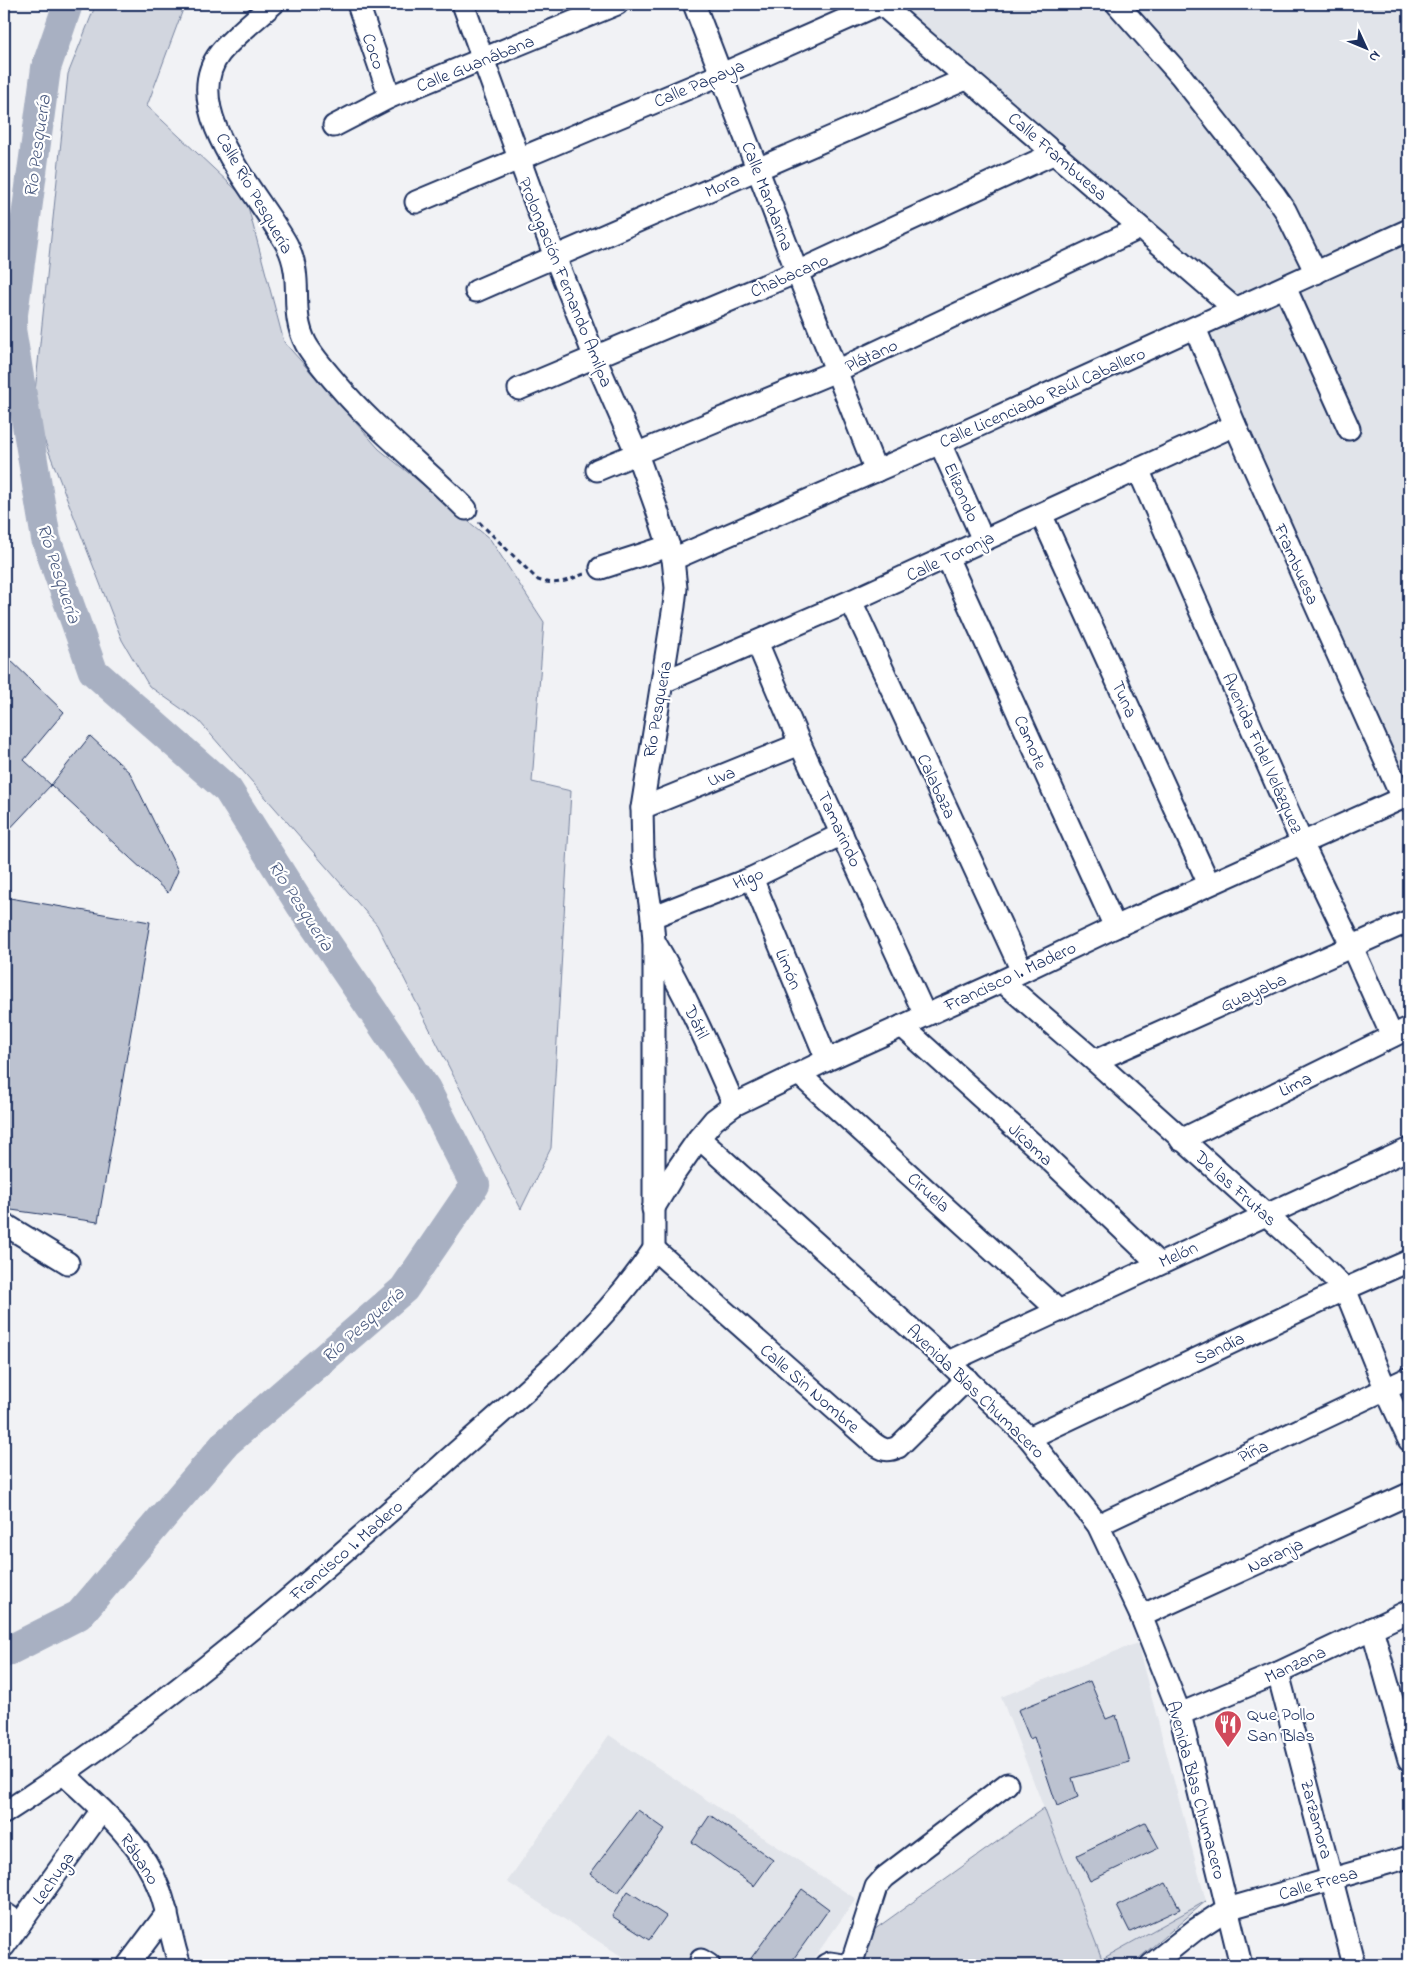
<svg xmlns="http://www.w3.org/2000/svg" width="1413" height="1969" font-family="'Indie Flower',sans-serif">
<rect width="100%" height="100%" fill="#f1f2f5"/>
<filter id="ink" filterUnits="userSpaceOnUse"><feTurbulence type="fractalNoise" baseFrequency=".02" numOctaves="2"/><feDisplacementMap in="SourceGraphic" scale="10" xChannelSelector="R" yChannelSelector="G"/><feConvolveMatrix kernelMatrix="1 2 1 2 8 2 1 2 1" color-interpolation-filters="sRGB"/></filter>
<g filter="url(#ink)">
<!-- built -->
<g fill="#e1e4ea">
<path d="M895,4H1409V776L1405,778L1201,337L1234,305Z"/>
<path d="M1137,1643L1206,1901L1102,1959L1001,1697Z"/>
<path d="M609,1735L856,1899L809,1965H635L507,1882Z"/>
</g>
<!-- green -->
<g fill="#d2d6df" stroke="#76829e">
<path d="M96,4H185L147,106L246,199L284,342L379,449L490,539L544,622L532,782L571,791L551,1148L521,1209L377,925L199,721L149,686L122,640L33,411L68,74Z"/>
<path d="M1044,1808L1102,1959L1206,1901L1131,1965H860L871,1932Z"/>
</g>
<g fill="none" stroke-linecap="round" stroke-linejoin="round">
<!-- river -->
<path stroke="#a8b0c2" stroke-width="30" d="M4,1653L79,1615L226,1443L404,1289L475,1185L426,1089L300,904L228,790L93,671L46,539L11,329L46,68L68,4"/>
</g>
<!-- building -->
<g fill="#bcc2d0" stroke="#1b2f5e">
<path d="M4,654L64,712L24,760L51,785L4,835Z"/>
<path d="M90,736L130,773L178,871L168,893L51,785Z"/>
<path d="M4,897L150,922L98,1222L4,1209Z"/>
<path d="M1090,1681L1106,1719L1116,1715L1130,1762L1072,1778L1078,1797L1057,1806L1034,1737L1030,1739L1018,1710Z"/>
<path d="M638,1810L665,1829L618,1893L590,1874Z"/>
<path d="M710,1815L773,1860L754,1886L692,1842Z"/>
<path d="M1145,1822L1159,1848L1090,1881L1077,1855Z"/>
<path d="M1166,1883L1180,1909L1130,1932L1117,1906Z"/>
<path d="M802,1889L829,1909L789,1965H746Z"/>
<path d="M628,1891L666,1916L649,1940L612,1916Z"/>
</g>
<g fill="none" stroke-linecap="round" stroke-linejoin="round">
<!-- minor casing -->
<g stroke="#1b2f5e" stroke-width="25">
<g id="minor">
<path d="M273,4C256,19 234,36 220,53C176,109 262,198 287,245C305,280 288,309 306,344C314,358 325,370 336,383C375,429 423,466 466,509"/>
<path d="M358,4L390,97"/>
<path d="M463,4L555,257L595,358L637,454L656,507L673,559L676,588L674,606L642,808L643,857L652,917L654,941V1249"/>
<path d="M694,4L797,272L876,471"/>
<path d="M881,4L1235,309"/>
<path d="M1117,4L1181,76L1274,194L1285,210L1316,273"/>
<path d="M334,126L390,97L617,4"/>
<path d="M416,202L722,74L880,4"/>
<path d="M1285,287L1349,429"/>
<path d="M476,291L968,78"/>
<path d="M1195,328L1235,425L1402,798"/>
<path d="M519,389L797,272L1055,153"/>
<path d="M940,443L983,540"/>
<path d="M1138,469L1302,843L1352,947L1392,1036"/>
<path d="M597,470L836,371L1140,228"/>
<path d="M1041,514L1209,884"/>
<path d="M947,557L1115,927"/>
<path d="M673,559L940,443L1409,230"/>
<path d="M601,568L669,546"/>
<path d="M851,601L1022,971"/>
<path d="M757,642L800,744L925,1015"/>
<path d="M663,682L851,601L1235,425"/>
<path d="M642,808L800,744"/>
<path d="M752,878L827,1060"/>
<path d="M652,917L752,878L842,834"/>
<path d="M654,941C685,993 710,1049 734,1105"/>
<path d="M1002,981L1095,1061L1311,1255L1345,1289L1385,1388L1409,1440"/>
<path d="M902,1026L1035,1146L1158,1263"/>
<path d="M1095,1061L1409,921"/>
<path d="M799,1074L1059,1311"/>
<path d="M699,1138L948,1362L1029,1438L1098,1525L1141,1616L1180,1714L1241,1965"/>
<path d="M1181,1140L1409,1028"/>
<path d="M653,1209L674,1174L699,1138L714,1120L734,1105L827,1060L1002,981L1115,927L1409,795"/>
<path d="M4,1224L68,1263"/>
<path d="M654,1249L873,1443C883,1450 887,1452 898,1447L967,1379"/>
<path d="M948,1362L1409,1149"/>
<path d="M1029,1438L1345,1289L1409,1261"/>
<path d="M1098,1525L1409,1378"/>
<path d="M1141,1616L1409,1494"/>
<path d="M1372,1628L1409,1760"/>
<path d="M1278,1673L1354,1965"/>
<path d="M1180,1714L1278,1673L1409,1611"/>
<path d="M64,1774C101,1809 142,1842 160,1891C169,1915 171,1941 180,1965"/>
<path d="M4,1813C161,1712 303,1589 442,1465C517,1398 598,1334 654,1249"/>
<path d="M4,1913L20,1924"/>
<path d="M4,1946L102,1810"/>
<path d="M701,1960L709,1965"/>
<path d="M128,1965L167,1913"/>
<path d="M826,1965L830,1963L843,1965"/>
<path d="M851,1965L876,1887L885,1877L1007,1784"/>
<path d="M1151,1965L1195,1930L1227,1909L1409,1857"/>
</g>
</g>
<!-- path -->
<path stroke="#1b2f5e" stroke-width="3" stroke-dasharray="5 4" stroke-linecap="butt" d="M479,522L538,580C557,586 566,581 584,574"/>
<!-- minor -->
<use href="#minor" stroke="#fff" stroke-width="21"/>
</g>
</g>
<!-- icons -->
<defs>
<g id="restaurant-pin" transform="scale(1.4375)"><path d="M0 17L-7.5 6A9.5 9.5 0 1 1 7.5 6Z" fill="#d1495b" stroke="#fff"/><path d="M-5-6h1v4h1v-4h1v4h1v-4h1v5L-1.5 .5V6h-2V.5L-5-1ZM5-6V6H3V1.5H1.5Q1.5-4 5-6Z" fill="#fff"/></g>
</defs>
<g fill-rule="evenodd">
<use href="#restaurant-pin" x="1228" y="1724"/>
</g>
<g text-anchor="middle" stroke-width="4.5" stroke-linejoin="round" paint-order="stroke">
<!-- street labels -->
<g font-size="18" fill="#1b2f5e" stroke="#fff">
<text transform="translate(374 51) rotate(71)" y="6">Coco</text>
<text transform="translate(475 63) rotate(-22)" y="6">Calle Guanábana</text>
<text transform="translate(699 83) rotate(-23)" y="6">Calle Papaya</text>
<text transform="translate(1058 156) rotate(41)" y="6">Calle Frambuesa</text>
<text transform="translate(722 185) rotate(-24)" y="6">Mora</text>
<text transform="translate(255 193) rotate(60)" y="6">Calle Río Pesquería</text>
<text transform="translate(768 196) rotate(69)" y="6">Calle Mandarina</text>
<text transform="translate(789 275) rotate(-24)" y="6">Chabacano</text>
<text transform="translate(566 282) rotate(68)" y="6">Prolongación Fernando Amilpa</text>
<text transform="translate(871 355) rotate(-25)" y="6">Plátano</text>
<text transform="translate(1042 397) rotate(-24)" y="6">Calle Licenciado Raúl Caballero</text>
<text transform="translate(962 492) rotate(66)" y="6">Elizondo</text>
<text transform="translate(950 556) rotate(-25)" y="6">Calle Toronja</text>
<text transform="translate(1297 564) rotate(66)" y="6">Frambuesa</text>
<text transform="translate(1125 699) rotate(66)" y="6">Tuna</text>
<text transform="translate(657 709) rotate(-80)" y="6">Río Pesquería</text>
<text transform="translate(1031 742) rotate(66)" y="6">Camote</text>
<text transform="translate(1263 753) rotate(66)" y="6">Avenida Fidel Velázquez</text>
<text transform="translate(721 776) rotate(-22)" y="6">Uva</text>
<text transform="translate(937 786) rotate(65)" y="6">Calabaza</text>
<text transform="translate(840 829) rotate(65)" y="6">Tamarindo</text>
<text transform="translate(748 878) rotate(-23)" y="6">Higo</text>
<text transform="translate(789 969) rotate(67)" y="6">Limón</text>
<text transform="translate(1010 976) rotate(-25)" y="6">Francisco I. Madero</text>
<text transform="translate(1253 992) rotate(-24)" y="6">Guayaba</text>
<text transform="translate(697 1022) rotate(64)" y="6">Dátil</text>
<text transform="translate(1295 1084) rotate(-26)" y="6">Lima</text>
<text transform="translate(1031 1144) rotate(43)" y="6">Jícama</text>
<text transform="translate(1236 1188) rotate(42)" y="6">De las Frutas</text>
<text transform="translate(929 1192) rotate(42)" y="6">Ciruela</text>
<text transform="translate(1178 1254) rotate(-25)" y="6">Melón</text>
<text transform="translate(1219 1348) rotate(-25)" y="6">Sandía</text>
<text transform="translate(810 1388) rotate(41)" y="6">Calle Sin Nombre</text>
<text transform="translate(976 1391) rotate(44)" y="6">Avenida Blas Chumacero</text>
<text transform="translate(1253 1451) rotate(-25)" y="6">Piña</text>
<text transform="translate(346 1550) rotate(-41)" y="6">Francisco I. Madero</text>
<text transform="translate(1275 1555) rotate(-25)" y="6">Naranja</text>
<text transform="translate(1295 1664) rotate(-25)" y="6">Manzana</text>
<text transform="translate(1197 1790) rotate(75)" y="6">Avenida Blas Chumacero</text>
<text transform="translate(1317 1819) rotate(75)" y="6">Zarzamora</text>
<text transform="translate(140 1859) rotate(57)" y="6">Rábano</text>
<text transform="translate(53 1878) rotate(-55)" y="6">Lechuga</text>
<text transform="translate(1318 1883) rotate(-16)" y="6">Calle Fresa</text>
</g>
<!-- poi labels -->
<g font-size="18" fill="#1b2f5e" stroke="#fff" text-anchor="start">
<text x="1247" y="1720">Que Pollo<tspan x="1247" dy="21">San Blas</tspan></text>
</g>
<!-- water labels -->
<g font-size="19" font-style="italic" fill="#4c5c81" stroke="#fff">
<text transform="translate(36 146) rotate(-82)" y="7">Río Pesquería</text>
<text transform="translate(60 573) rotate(72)" y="7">Río Pesquería</text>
<text transform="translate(302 905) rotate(57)" y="7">Río Pesquería</text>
<text transform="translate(362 1324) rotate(-42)" y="7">Río Pesquería</text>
</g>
</g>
<!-- margin -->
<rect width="1413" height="1969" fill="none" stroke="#fff" stroke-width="20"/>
<rect x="10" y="10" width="1393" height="1949" fill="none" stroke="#1b2f5e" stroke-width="2" filter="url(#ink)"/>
<!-- north arrow -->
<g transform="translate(1366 48) rotate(134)" stroke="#ffffff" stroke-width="4" paint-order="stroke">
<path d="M0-4L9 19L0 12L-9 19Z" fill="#1b2f5e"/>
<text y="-8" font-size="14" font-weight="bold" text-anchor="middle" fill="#1b2f5e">N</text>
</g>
</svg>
